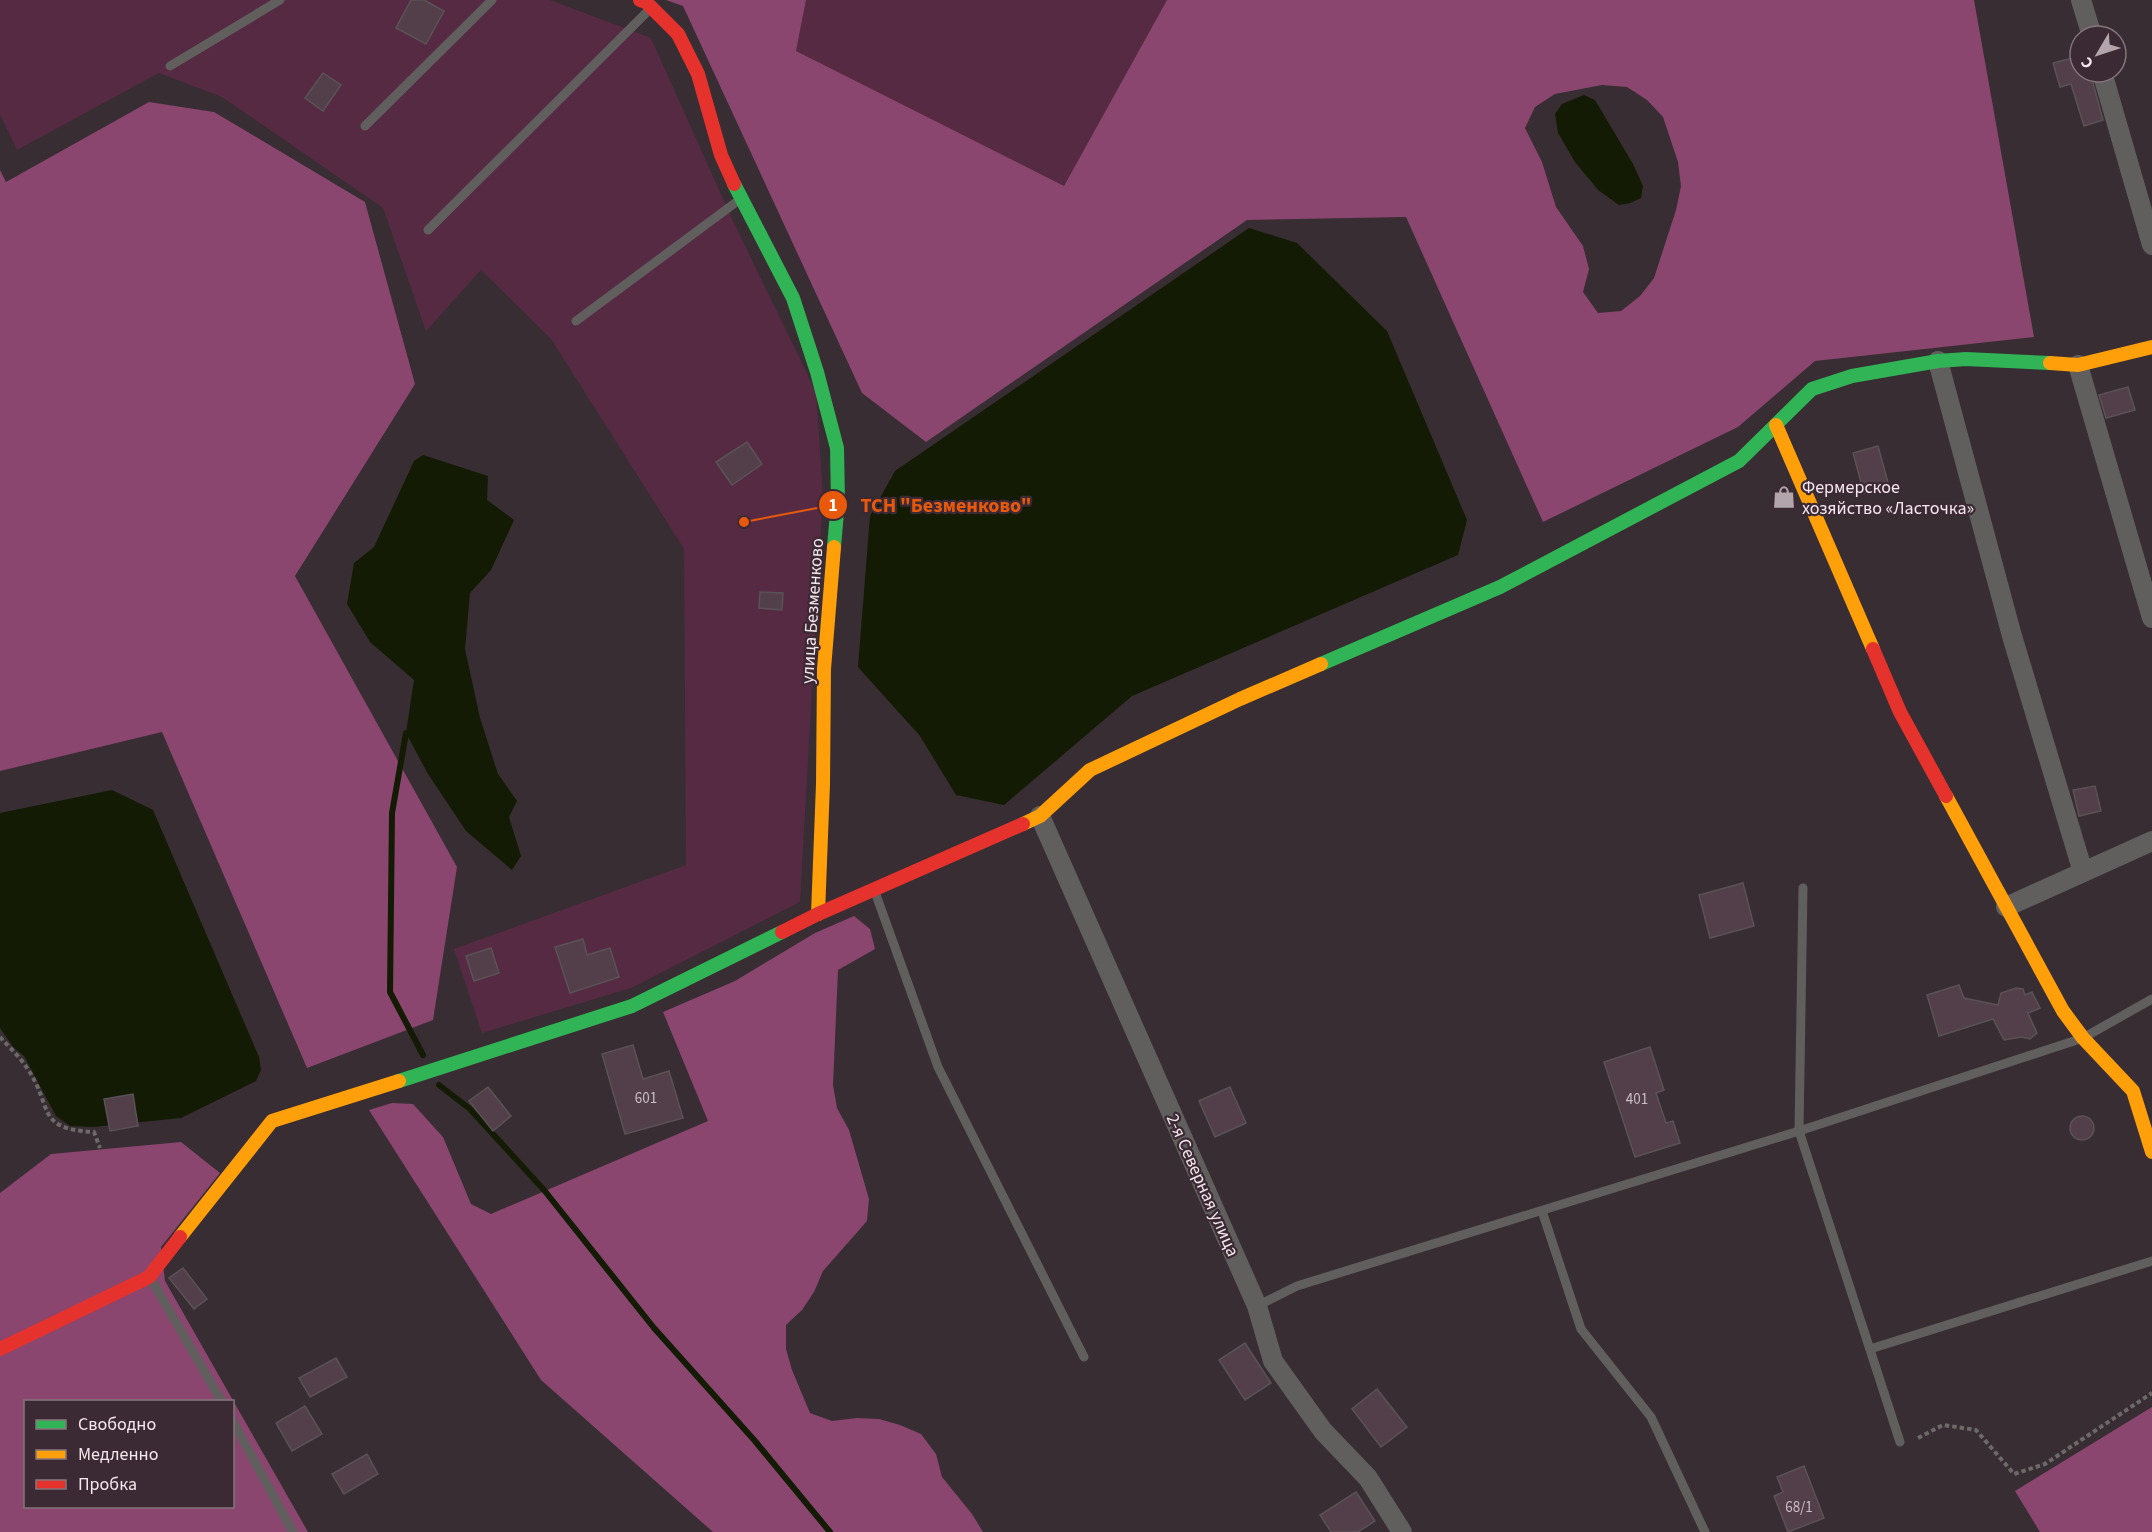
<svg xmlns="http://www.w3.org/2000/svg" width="2152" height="1532" font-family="'Source Sans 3',sans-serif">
<rect width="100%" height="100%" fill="#372d32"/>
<!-- green -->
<g fill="#562a43">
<path d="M0,0H550L651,38L733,221L816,392L823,495L800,902L631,988L482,1033L454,949L686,865L684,549L551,339L481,270L426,331L383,208L222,97L159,73L17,150L0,115Z"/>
<path d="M806,0H1167L1064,187L796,51Z"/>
</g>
<!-- forest -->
<g fill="#8a466e" fill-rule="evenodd">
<path d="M666,0H806L796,51L1064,186L1167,0H1974L2034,337L1815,361L1738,427L1543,522L1406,217L1247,220L926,442L862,393L683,6ZM1602,85L1627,87L1647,100L1663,117L1678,162L1681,186L1676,210L1654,278L1640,296L1621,311L1598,313L1583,292L1589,269L1583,246L1556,207L1542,162L1525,128L1535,107L1555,94Z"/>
<path d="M149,102L214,112L365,202L415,384L295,576L457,867L433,1020L307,1068L162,732L0,771V170L6,182Z"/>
<path d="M854,916L870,929L875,949L838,970L833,1085L837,1108L849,1130L869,1199L867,1221L823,1271L814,1292L802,1310L786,1325V1349L792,1370L810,1413L832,1421L857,1418L879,1419L900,1425L921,1434L936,1454L942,1477L972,1514L983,1532H713L541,1380L369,1110L392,1103L413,1104L443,1137L471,1204L491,1214L708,1121L663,1012L735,981L815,933Z"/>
<path d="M181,1142L220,1173L161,1247L165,1281L308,1532H0V1193L51,1154ZM26,1402H232V1506H26Z"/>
<path d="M2152,1407V1532H2040L2015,1491Z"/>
</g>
<!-- water -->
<g fill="#141b05">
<path d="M1584,95L1595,100L1633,164L1643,186L1641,198L1630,203L1619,205L1598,190L1575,162L1558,133L1555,114L1562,104Z"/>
<path d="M1249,228L1297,243L1387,331L1467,520L1458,555L1132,696L1004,805L956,795L920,736L858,667L870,516L895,471Z"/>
<path d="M423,455L488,476L487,500L514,520L491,570L470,593L465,649L480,718L498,774L517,801L509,817L521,856L512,870L466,831L428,774L406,733L414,680L370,642L347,604L354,563L374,547L414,461Z"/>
<path d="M112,790L153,810L259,1057L261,1070L256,1081L181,1118L93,1127L70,1126L56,1116L24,1056L14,1048L0,1028V813Z"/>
</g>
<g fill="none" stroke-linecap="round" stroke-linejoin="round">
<!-- stream -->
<g stroke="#141b05" stroke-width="6">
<path d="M406,733L392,813L390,992L423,1055"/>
<path d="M439,1085L470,1109L544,1190L654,1328L755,1441L830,1532"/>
</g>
</g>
<!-- building -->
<g fill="#523f4a" stroke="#5a5256" stroke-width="1.5">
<path d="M411,0H424L444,11L426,44L396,28Z"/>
<path d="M2080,56V72H2090L2103,120L2084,126L2071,84L2060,87L2053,63Z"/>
<path d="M323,73L341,85L323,111L305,98Z"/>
<path d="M2128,387L2135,410L2106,418L2099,395Z"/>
<path d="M747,442L762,464L732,485L716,462Z"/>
<path d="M1878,446L1889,486L1864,493L1853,453Z"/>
<path d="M760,592L783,593L782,610L759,608Z"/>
<path d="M2095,786L2101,811L2079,816L2073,790Z"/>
<path d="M1743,883L1754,926L1710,938L1699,895Z"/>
<path d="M583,939L587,955L610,948L619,977L570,993L555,947Z"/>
<path d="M491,948L499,973L474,981L466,956Z"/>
<path d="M1959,985L1964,998L1998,1005L2001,993L2016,988L2023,989L2025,995L2032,992L2040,1008L2028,1013L2037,1033L2030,1039L2022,1037L2004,1040L1993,1019L1939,1036L1927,995Z"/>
<path d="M633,1045L643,1079L669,1071L683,1118L625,1134L602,1054Z"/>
<path d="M1650,1047L1664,1090L1656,1093L1666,1123L1673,1121L1680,1143L1635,1157L1604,1062Z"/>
<path d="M488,1087L511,1116L493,1131L469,1101Z"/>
<path d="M1230,1087L1246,1123L1215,1137L1199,1101Z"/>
<path d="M133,1094L138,1126L110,1131L104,1099Z"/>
<circle cx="2082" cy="1128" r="12"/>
<path d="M183,1268L207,1299L194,1309L169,1278Z"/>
<path d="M1245,1343L1271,1383L1245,1400L1219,1360Z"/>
<path d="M336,1358L347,1377L310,1397L299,1378Z"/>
<path d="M1377,1389L1407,1427L1381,1447L1352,1409Z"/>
<path d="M305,1406L322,1434L292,1451L276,1423Z"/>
<path d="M367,1454L378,1474L344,1494L332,1474Z"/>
<path d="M1804,1466L1824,1518L1788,1532L1774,1496L1783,1492L1777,1477Z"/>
<path d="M1356,1492L1375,1521L1358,1532H1331L1320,1515Z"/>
</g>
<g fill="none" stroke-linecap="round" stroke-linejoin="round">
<!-- path -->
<g stroke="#6d6969" stroke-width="4" stroke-dasharray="4.5 3" stroke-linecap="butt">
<path d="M0,1037C9,1047 20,1057 27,1068C54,1107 34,1129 94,1132L100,1148"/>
<path d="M1918,1438L1943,1425L1976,1430L2014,1474L2045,1464L2152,1393"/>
</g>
<!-- lane -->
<g stroke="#605f5e" stroke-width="9">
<path d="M170,66L280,0"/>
<path d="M365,126L492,0"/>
<path d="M428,230L650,9"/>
<path d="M576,321L739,200"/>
<path d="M1803,888L1799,1131L1900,1442"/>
<path d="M875,892L938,1067L1084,1357"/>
<path d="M1542,1211L1581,1329L1651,1417L1705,1532"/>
<path d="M151,1279L222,1402"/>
<path d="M1257,1306L1297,1286L1799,1131L2083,1038L2152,999"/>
<path d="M1870,1349L2152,1261"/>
<path d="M232,1420L293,1532"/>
</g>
<!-- street -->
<g stroke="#605f5e" stroke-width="20">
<path d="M2081,0L2092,36"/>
<path d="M2102,72L2152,245"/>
<path d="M1938,361L2012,636L2083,872"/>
<path d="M2078,365L2152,618"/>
<path d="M1040,816L1257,1306L1273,1361L1323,1431L1368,1478L1402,1532"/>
<path d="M2006,907L2152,841"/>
</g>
<!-- fast -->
<g stroke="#30b455" stroke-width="14">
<path d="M734,184L793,298L817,372L837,448L838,501L834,547"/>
<path d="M1321,664L1500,587L1739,461L1812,389L1852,376L1938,361L1966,359L2050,363"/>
<path d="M399,1081L632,1006L782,932"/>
</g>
<!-- slow -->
<g stroke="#ff9f0a" stroke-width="14">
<path d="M2050,363L2078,365L2152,347"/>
<path d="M1776,425L1873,649"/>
<path d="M1946,796L2063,1011L2083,1038L2133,1091L2152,1152"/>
<path d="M1023,824L1040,816L1090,770L1240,699L1321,664"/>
<path d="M818,914L823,784L824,669L834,547"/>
<path d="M180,1237L272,1121L399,1081"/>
</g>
<!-- jam -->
<g stroke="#e5322d" stroke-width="14">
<path d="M640,0L646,2L678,34L698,74L721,155L734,184"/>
<path d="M1873,649L1900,712L1946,796"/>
<path d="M782,932L818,914L1023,824"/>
<path d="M0,1349L149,1277L180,1237"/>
</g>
</g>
<!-- icons -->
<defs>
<g id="shop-bare" transform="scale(1.8)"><path d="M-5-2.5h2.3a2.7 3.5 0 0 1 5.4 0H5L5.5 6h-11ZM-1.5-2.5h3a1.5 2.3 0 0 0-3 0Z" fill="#b2a6ac" stroke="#3b2933" stroke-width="2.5" paint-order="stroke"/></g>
</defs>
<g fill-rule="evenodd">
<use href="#shop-bare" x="1784" y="497"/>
</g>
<g text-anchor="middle" stroke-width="4.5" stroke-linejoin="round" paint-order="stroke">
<!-- number labels -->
<g font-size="15" fill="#ccbdc4">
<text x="646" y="1103">601</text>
<text x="1637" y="1104">401</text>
<text x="1799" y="1512">68/1</text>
</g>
<!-- poi labels -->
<g font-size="18" fill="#f4e7ed" stroke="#3b2933" text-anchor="start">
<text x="1802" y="493">Фермерское<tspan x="1802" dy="21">хозяйство «Ласточка»</tspan></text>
</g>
<!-- street labels -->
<g font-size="18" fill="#f4e7ed" stroke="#3b2933">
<text transform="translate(812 611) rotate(-86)" y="6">улица Безменково</text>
<text transform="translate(1203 1185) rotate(66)" y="6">2-я Северная улица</text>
</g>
</g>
<!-- callouts -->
<path fill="none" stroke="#e8590c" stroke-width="2" d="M744 522L833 505"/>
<g fill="#e8590c" stroke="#3b2933" stroke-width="2">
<circle cx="744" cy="522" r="6"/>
<circle cx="833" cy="505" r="15"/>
</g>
<g font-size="18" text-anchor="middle" font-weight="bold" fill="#fff">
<text x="833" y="511">1</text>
</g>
<g font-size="20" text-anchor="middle" font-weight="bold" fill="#e8590c" stroke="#3b2933" stroke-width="4.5" stroke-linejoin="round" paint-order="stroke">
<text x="946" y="512">ТСН "Безменково"</text>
</g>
<!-- legend -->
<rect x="24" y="1400" width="210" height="108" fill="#3b2933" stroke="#85757d" stroke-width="1.5"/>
<rect x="36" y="1420" width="30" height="9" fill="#30b455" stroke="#85757d" stroke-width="1.5"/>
<text x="78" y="1430" font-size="18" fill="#f4e7ed">Свободно</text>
<rect x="36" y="1450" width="30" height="9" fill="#ff9f0a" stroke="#85757d" stroke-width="1.5"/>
<text x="78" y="1460" font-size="18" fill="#f4e7ed">Медленно</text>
<rect x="36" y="1480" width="30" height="9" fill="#e5322d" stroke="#85757d" stroke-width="1.5"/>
<text x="78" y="1490" font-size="18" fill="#f4e7ed">Пробка</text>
<!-- north arrow -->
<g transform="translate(2098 54) rotate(231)"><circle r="28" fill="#3b2933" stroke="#85757d" stroke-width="1.5"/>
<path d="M0-4.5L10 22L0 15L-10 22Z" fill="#b2a6ac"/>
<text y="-9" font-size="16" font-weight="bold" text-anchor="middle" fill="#f4e7ed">С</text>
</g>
</svg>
